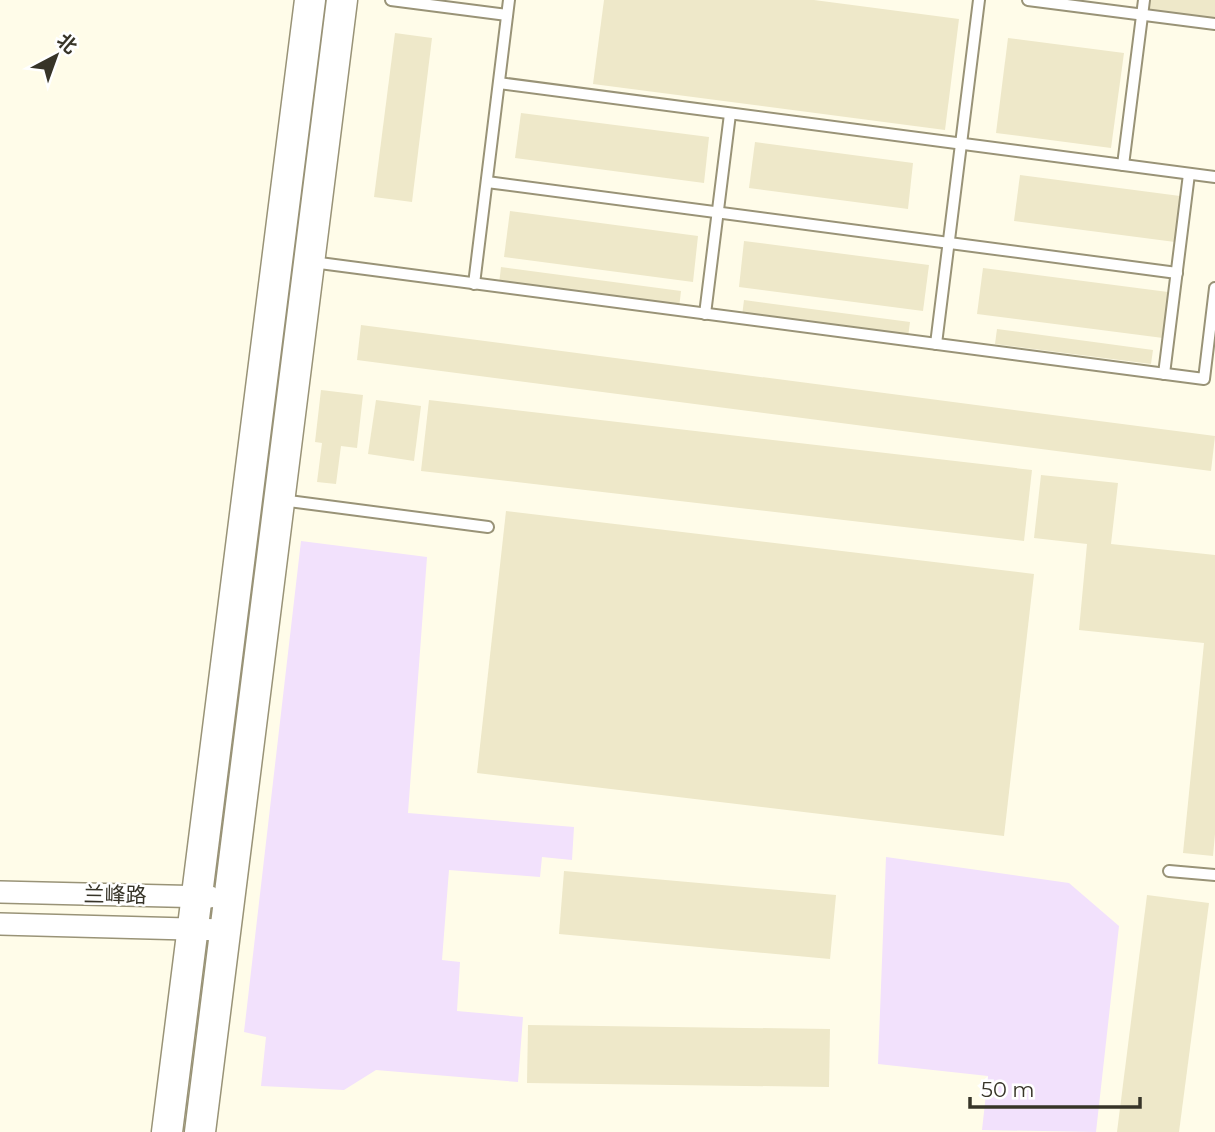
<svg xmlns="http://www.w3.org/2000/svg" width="1215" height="1132" font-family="Montserrat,'Noto Sans SC',sans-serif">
<rect width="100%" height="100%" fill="#fffce9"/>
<!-- green -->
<g fill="#f2e1fc">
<path d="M301,541L427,557L408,813L574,827L572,860L542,857L540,877L449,870L442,960L460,962L457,1011L523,1017L518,1082L376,1070L344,1090L261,1086L266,1037L244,1032Z"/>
<path d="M886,857L1069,883L1119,926L1096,1132L982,1130L988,1076L878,1064Z"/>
</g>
<!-- building -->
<g fill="#eee8c9">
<path d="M604,0H814L959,19L945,130L593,84Z"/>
<path d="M1150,0H1215V20L1148,11Z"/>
<path d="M395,33L432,38L412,202L374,197Z"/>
<path d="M1008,38L1124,53L1111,148L996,133Z"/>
<path d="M521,113L709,137L704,183L515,158Z"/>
<path d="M755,142L913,163L908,209L749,188Z"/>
<path d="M1020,175L1180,196L1175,242L1014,221Z"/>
<path d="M510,211L698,236L693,282L504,257Z"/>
<path d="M744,241L929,265L923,311L739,287Z"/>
<path d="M501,267L681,291L679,308L499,284Z"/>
<path d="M983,268L1168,292L1163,338L977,314Z"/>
<path d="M744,300L910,322L908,337L742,316Z"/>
<path d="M361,325L1215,436L1211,471L357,360Z"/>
<path d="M997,329L1153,350L1151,364L995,344Z"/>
<path d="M321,390L363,395L357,448L341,446L336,484L317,482L322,443L315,442Z"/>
<path d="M376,400L421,406L414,461L368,454Z"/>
<path d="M429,400L1032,470L1024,541L421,471Z"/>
<path d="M1041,475L1118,483L1111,544L1215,555V834L1213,856L1183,853L1204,643L1079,630L1087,544L1034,538Z"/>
<path d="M506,511L1034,574L1004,836L477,773Z"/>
<path d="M564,871L836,895L830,959L559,934Z"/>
<path d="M1147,895L1209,903L1179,1132H1117Z"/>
<path d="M528,1025L830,1029L829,1087L527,1083Z"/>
</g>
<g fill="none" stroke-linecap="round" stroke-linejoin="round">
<!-- lane casing -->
<g stroke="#999377" stroke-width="14">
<g id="lane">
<path d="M391,0L507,15"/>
<path d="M1028,0L1215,24"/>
<path d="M499,83L1215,177"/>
<path d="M1123,165L1144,0"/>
<path d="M487,182L1177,273"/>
<path d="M312,262L1204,379L1215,288"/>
<path d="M474,284L509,0"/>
<path d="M705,314L730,114"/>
<path d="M936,344L979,0"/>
<path d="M1164,374L1189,174"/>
<path d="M281,500L488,527"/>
<path d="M1169,871L1215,875"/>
</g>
</g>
<!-- street casing -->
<g stroke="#999377" stroke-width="24">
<g id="street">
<path d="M0,892L210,897"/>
<path d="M0,924L225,930"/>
</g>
</g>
<!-- secondary casing -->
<g stroke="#999377" stroke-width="33">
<g id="secondary">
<path d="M167,1132L310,0"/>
<path d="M200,1132L342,0"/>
</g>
</g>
<!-- lane -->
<use href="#lane" stroke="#fff" stroke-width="10"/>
<!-- street -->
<use href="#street" stroke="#fff" stroke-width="21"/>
<!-- secondary -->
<use href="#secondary" stroke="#fff" stroke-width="30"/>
</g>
<g text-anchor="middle" stroke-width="5" stroke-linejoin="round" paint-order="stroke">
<!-- street labels -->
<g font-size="21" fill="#373428" stroke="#fff">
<text transform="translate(115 895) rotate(1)" y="7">兰峰路</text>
</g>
</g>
<!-- north arrow -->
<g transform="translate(56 56) rotate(41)" stroke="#ffffff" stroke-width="5" paint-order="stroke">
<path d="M0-5L12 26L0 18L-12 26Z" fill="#373428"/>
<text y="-10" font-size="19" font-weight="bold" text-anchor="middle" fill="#373428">北</text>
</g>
<!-- scale -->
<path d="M970 1097v10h170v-10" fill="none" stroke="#373428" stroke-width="3.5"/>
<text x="981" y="1097" font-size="21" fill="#373428" stroke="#ffffff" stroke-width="5" paint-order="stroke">50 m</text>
</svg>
